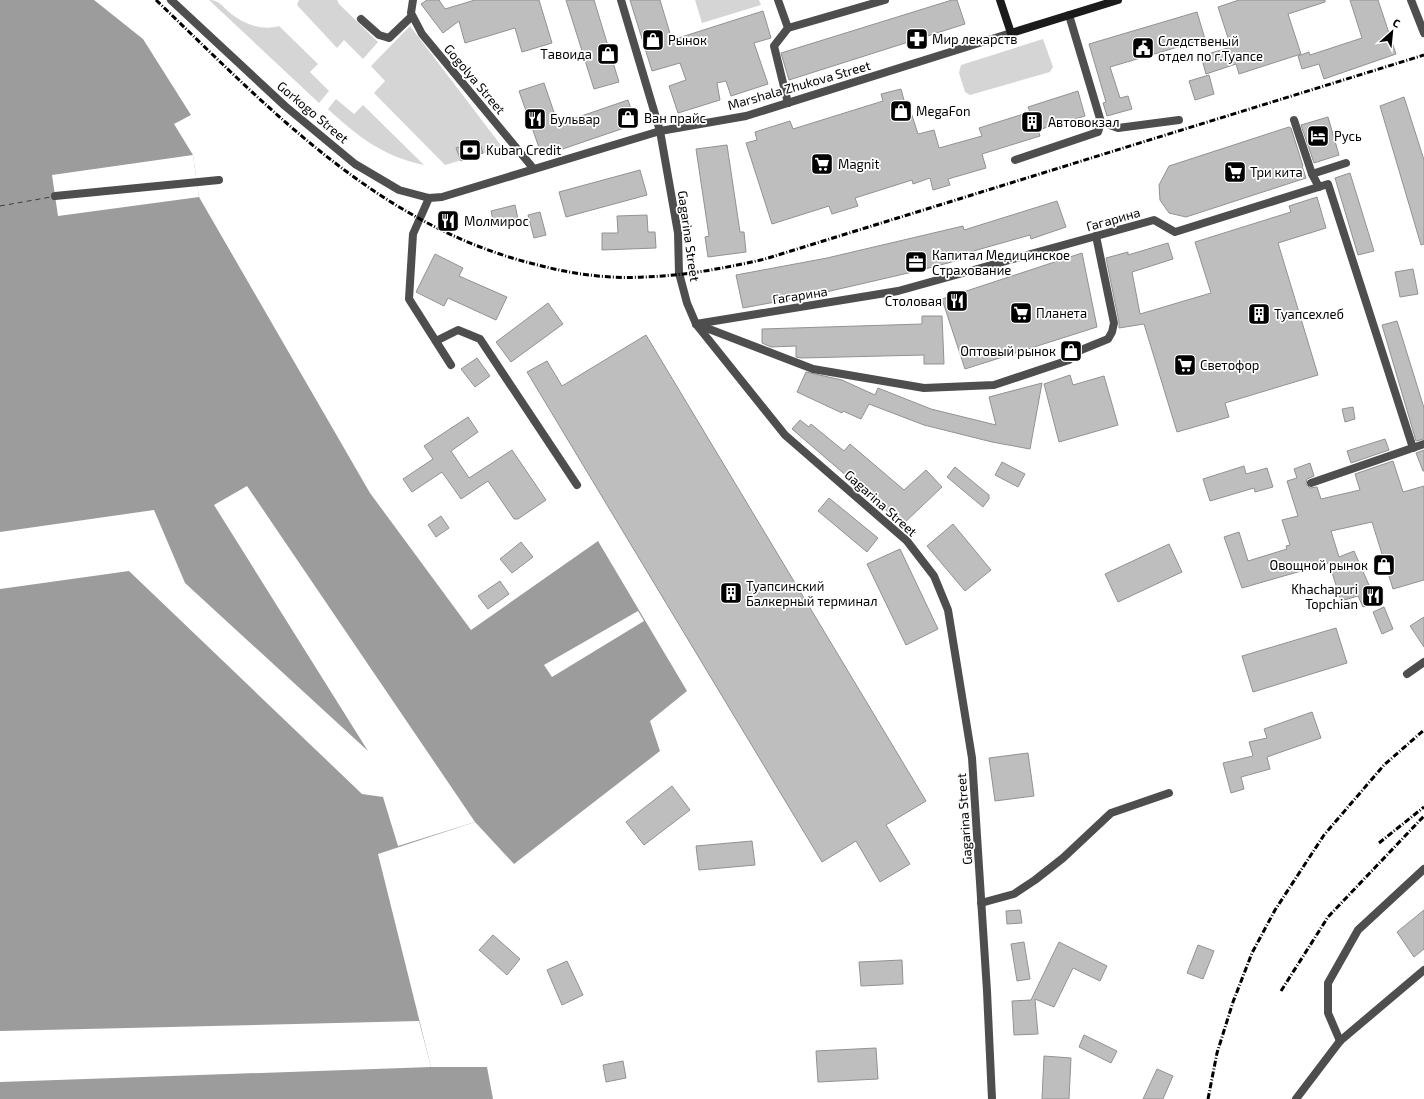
<svg xmlns="http://www.w3.org/2000/svg" width="1424" height="1099" font-family="'Exo 2',sans-serif">
<rect width="100%" height="100%" fill="#fff"/>
<!-- green -->
<g fill="#d5d5d5">
<path d="M209,0C219,0 222,6 229,12C243,24 262,31 279,26L318,64L310,72L329,91L319,103Z"/>
<path d="M299,0H337L339,4L378,42L363,59L344,40L337,48L297,5Z"/>
<path d="M695,0H759L761,5L702,23Z"/>
<path d="M410,26L500,144L502,148L445,165L374,93L385,81L371,66Z"/>
<path d="M1043,39L1053,67L1050,72L970,95L965,92L959,73L961,65Z"/>
<path d="M336,99L354,114L363,105L424,165C383,156 358,137 328,109Z"/>
</g>
<!-- water -->
<path fill="#9c9c9c" d="M0,0H94L143,39L191,115L174,124L193,155L199,197L370,493L471,630L598,541L687,691L650,721L660,751L514,864L475,822L378,854L431,1067H487L493,1099H0Z"/>
<!-- pier -->
<g fill="#fff">
<path d="M193,155L199,197L58,216L52,175Z"/>
<path d="M247,486L475,822L398,846L383,797L362,794L129,571L0,589V532L154,510L185,583L368,751L214,505Z"/>
<path d="M638,611L644,621L552,677L544,665Z"/>
<path d="M419,1021L431,1067L0,1082V1031Z"/>
</g>
<g fill="none" stroke-linecap="round" stroke-linejoin="round">
<!-- ferry -->
<path stroke="#3d3d3d" stroke-width="1" stroke-dasharray="5 4" stroke-linecap="butt" d="M0,206L51,197"/>
</g>
<!-- building -->
<g fill="#bebebe" stroke="#929292">
<path d="M427,0H439L445,9L475,0H539L552,43L522,52L515,28L465,43L459,21L443,33L421,4Z"/>
<path d="M566,0H594L619,82L594,89Z"/>
<path d="M630,0H660L672,40L763,11L771,38L754,43L768,84L731,96L726,81L717,83L720,100L678,113L669,86L686,80L680,63L652,71Z"/>
<path d="M952,0H957L965,24L789,80L781,53Z"/>
<path d="M1239,0H1325V2L1288,14L1301,54L1239,74L1236,64L1206,74L1201,56L1231,47L1218,7Z"/>
<path d="M1350,0H1378L1396,54L1324,79L1319,64L1302,69L1298,56L1309,52L1310,55L1362,38Z"/>
<path d="M1197,12L1205,39L1110,67L1120,98L1128,96L1132,109L1107,116L1103,103L1106,102L1089,44Z"/>
<path d="M1209,75L1214,94L1195,100L1189,81Z"/>
<path d="M544,83L558,124L628,100L636,124L542,156L519,91Z"/>
<path d="M901,89L905,104L908,103L918,134L934,130L939,148L982,136L979,128L1030,112L1028,107L1078,91L1085,116L1038,130L1040,136L982,154L986,168L948,179L950,185L933,190L930,178L913,184L912,180L855,198L858,206L832,214L829,206L772,224L746,143L757,140L755,132L790,121L793,129L883,101L881,94Z"/>
<path d="M1404,97L1424,160V244L1421,245L1380,106Z"/>
<path d="M1328,117L1339,155L1314,163L1301,125Z"/>
<path d="M1289,127L1291,128L1303,166H1302L1306,178L1186,217L1169,213L1160,200L1159,185L1169,166Z"/>
<path d="M479,140L483,153L461,161L456,148Z"/>
<path d="M727,145L740,232H744L746,252L708,257L705,237L709,236L696,149Z"/>
<path d="M640,170L647,195L566,217L559,192Z"/>
<path d="M1350,173L1374,251L1358,255L1335,178Z"/>
<path d="M1317,197L1326,228L1278,243L1318,375L1225,403L1229,417L1177,432L1144,324L1119,328V322L1106,258L1128,252V255L1168,243L1173,259L1132,272L1140,314L1211,293L1195,242L1291,212L1289,206Z"/>
<path d="M1057,201L1066,227L1031,239L1030,235L970,252L971,257L917,271L813,295L743,308L736,275L827,258L963,226L964,230Z"/>
<path d="M515,205L518,219L494,225L491,211Z"/>
<path d="M540,212L546,235L534,238L528,215Z"/>
<path d="M647,215L648,232H655L656,248L602,250V233H618L617,216Z"/>
<path d="M1082,253L1097,327L965,369L942,299Z"/>
<path d="M435,254L463,268L459,276L507,297L496,320L448,298L444,306L416,292Z"/>
<path d="M1413,269L1418,294L1400,297L1395,272Z"/>
<path d="M548,303L563,324L511,362L496,342Z"/>
<path d="M922,316H942L944,364H924V355L801,358L796,357V346L771,347L762,343V329L922,324Z"/>
<path d="M1397,321L1424,408V439L1416,441L1382,325Z"/>
<path d="M646,335L926,801L886,825L910,864L880,882L856,841L822,862L527,372L547,361L562,386Z"/>
<path d="M477,358L490,376L475,387L461,369Z"/>
<path d="M806,372L842,380L875,395L878,388L931,409L996,425L989,397L1042,383L1030,449L992,442L924,425L869,404L861,419L843,411L842,413L797,392Z"/>
<path d="M1070,375L1073,385L1104,376L1118,425L1059,442L1044,384Z"/>
<path d="M1353,407L1355,419L1345,422L1342,409Z"/>
<path d="M468,417L478,432L451,451L469,478L512,450L546,500L518,519H514L488,481L461,499L442,472L412,492L403,479L433,459L424,446Z"/>
<path d="M800,420L809,427L811,424L844,451L850,444L904,490L926,470L942,487L901,526L884,508L792,429Z"/>
<path d="M1385,439L1389,450L1351,463L1347,451Z"/>
<path d="M1424,450V471H1423L1416,453Z"/>
<path d="M1393,461L1403,492L1424,486V580L1393,589L1372,522L1331,531L1339,557L1354,551L1376,601L1363,607L1358,596L1341,601L1329,563L1242,588L1224,537L1239,532L1248,561L1287,549L1286,546L1290,545L1282,520L1298,516L1287,481L1297,478L1294,469L1310,463L1314,476L1307,479L1306,484L1310,488L1317,487L1321,499L1360,490L1355,474Z"/>
<path d="M1002,462L1025,474L1018,487L995,475Z"/>
<path d="M1244,466L1246,474L1267,468L1273,487L1255,492L1254,488L1210,501L1203,479Z"/>
<path d="M955,467L989,495V499L983,507L947,477Z"/>
<path d="M829,498L878,538L867,552L818,511Z"/>
<path d="M441,516L449,528L436,537L428,525Z"/>
<path d="M953,524L991,570L965,591L927,546Z"/>
<path d="M521,542L533,557L512,573L500,559Z"/>
<path d="M1169,544L1182,572L1118,602L1105,574Z"/>
<path d="M900,549L938,629L906,645L867,564Z"/>
<path d="M500,581L509,594L488,609L478,596Z"/>
<path d="M1384,607L1393,629L1382,634L1373,612Z"/>
<path d="M1424,617V647L1410,626Z"/>
<path d="M1336,628L1347,663L1253,692L1242,656Z"/>
<path d="M1312,712L1321,738L1267,757L1270,769L1241,777L1244,789L1231,793L1223,763L1253,756L1249,742L1267,738L1264,729Z"/>
<path d="M1028,753L1034,796L995,801L989,758Z"/>
<path d="M672,786L690,810L644,845L626,822Z"/>
<path d="M752,841L755,865L699,870L696,846Z"/>
<path d="M1020,910L1022,923L1007,924L1006,911Z"/>
<path d="M1424,910V949L1414,957L1397,932Z"/>
<path d="M493,935L520,959L507,975L479,950Z"/>
<path d="M1024,942L1030,979L1017,981L1011,944Z"/>
<path d="M1059,942L1107,966L1100,981L1073,968L1054,1007L1035,999L1038,1034L1014,1035L1012,1001L1031,1000Z"/>
<path d="M1198,945L1214,951L1203,979L1187,973Z"/>
<path d="M902,960L903,984L861,986L859,962Z"/>
<path d="M567,961L583,995L562,1005L547,970Z"/>
<path d="M1084,1035L1117,1051L1111,1063L1079,1047Z"/>
<path d="M876,1048L878,1079L818,1082L816,1051Z"/>
<path d="M1044,1056L1071,1058L1069,1099H1042Z"/>
<path d="M623,1061L626,1078L606,1082L603,1065Z"/>
<path d="M1157,1069L1173,1076L1163,1099H1143Z"/>
</g>
<g fill="none" stroke-linecap="round" stroke-linejoin="round">
<!-- service -->
<g stroke="#4e4e4e" stroke-width="8">
<path d="M778,0L788,28L774,46L788,103"/>
<path d="M1069,15L1101,122L1118,128L1179,120"/>
<path d="M361,19L379,35L389,38L412,16"/>
<path d="M788,28L885,0"/>
<path d="M1294,120L1312,174L1319,187"/>
<path d="M1015,160L1098,132L1101,122"/>
<path d="M1312,174L1346,163"/>
<path d="M55,196L219,180"/>
<path d="M429,198L413,234L409,299L451,365"/>
<path d="M696,324L813,369L924,388L994,385L1069,360L1081,350L1108,339L1112,332L1114,323L1096,236"/>
<path d="M436,341L458,330L480,339L577,485"/>
<path d="M1340,1041L1328,1013V983L1358,930L1424,869"/>
<path d="M1296,1099L1340,1041L1424,970"/>
</g>
<!-- pedestrian -->
<path stroke="#4e4e4e" stroke-width="8" d="M1411,0L1424,33"/>
<!-- minor -->
<g stroke="#4e4e4e" stroke-width="8">
<path d="M413,0L411,13L422,34L533,168"/>
<path d="M621,0L660,131L678,233L679,273L687,303L696,324L785,435L907,541L934,576L948,610L972,758L987,991L992,1099"/>
<path d="M696,324L898,291L1154,220L1175,232L1328,184L1413,448"/>
<path d="M1311,483L1424,444"/>
<path d="M1407,674L1424,662"/>
<path d="M981,903L1014,894L1035,880L1063,858L1111,813L1169,793"/>
</g>
<!-- tertiary -->
<path stroke="#4e4e4e" stroke-width="8" d="M171,0L285,106L355,164L399,190L429,198L442,197L660,131L746,116L1011,33"/>
<!-- secondary -->
<path stroke="#1b1b1b" stroke-width="8" d="M1000,0L1011,33L1118,0"/>
<!-- rail -->
<g stroke="#000" stroke-width="3" stroke-dasharray="6 2 1 2" stroke-linecap="butt">
<path d="M156,0C270,109 379,227 538,265C572,274 608,279 643,277C683,276 726,268 765,259L1424,55"/>
<path d="M1379,843L1424,807"/>
<path d="M1281,991L1328,917L1424,816"/>
<path d="M1208,1099L1217,1053L1233,1002L1252,953L1275,910L1324,835L1384,765L1424,730"/>
</g>
</g>
<!-- icons -->
<defs>
<g id="pharmacy-square" transform="scale(1.15)"><rect x="-9" y="-9" width="18" height="18" rx="4" fill="#000" stroke="#fff"/><path d="M-2-6h4v4h4v4h-4v4h-4v-4h-4v-4h4Z" fill="#fff"/></g>
<g id="shop-square" transform="scale(1.15)"><rect x="-9" y="-9" width="18" height="18" rx="4" fill="#000" stroke="#fff"/><path d="M-5-2.5h2.3a2.7 3.5 0 0 1 5.4 0H5L5.5 6h-11ZM-1.5-2.5h3a1.5 2.3 0 0 0-3 0Z" fill="#fff"/></g>
<g id="civic-square" transform="scale(1.15)"><rect x="-9" y="-9" width="18" height="18" rx="4" fill="#000" stroke="#fff"/><path d="M-.6-6.5H3V-4.5H.6V-3L4-1V1h2V6H-6V1h2V-1L-.6-3ZM-1.2 2.5V6h2.4V2.5Z" fill="#fff"/></g>
<g id="restaurant-square" transform="scale(1.15)"><rect x="-9" y="-9" width="18" height="18" rx="4" fill="#000" stroke="#fff"/><path d="M-5-6h1v4h1v-4h1v4h1v-4h1v5L-1.5 .5V6h-2V.5L-5-1ZM5-6V6H3V1.5H1.5Q1.5-4 5-6Z" fill="#fff"/></g>
<g id="building-square" transform="scale(1.15)"><rect x="-9" y="-9" width="18" height="18" rx="4" fill="#000" stroke="#fff"/><path d="M-4-6H4V6H1V3H-1V6H-4ZM-2.5-4.3h1.7v1.8h-1.7ZM.8-4.3h1.7v1.8H.8ZM-2.5-1h1.7V.8h-1.7ZM.8-1h1.7V.8H.8Z" fill="#fff"/></g>
<g id="hotel-square" transform="scale(1.15)"><rect x="-9" y="-9" width="18" height="18" rx="4" fill="#000" stroke="#fff"/><path d="M-6-4.5h1.5V1H6V5H4.5V3h-9V5H-6ZM-4 0a1.8 1.8 0 1 1 3.6 0ZM.5 0V-2.5h3Q6-2.5 6 0Z" fill="#fff"/></g>
<g id="bank-square" transform="scale(1.15)"><rect x="-9" y="-9" width="18" height="18" rx="4" fill="#000" stroke="#fff"/><path d="M-6-4H6V4H-6ZM0-2.3a2.3 2.3 0 1 0 0 4.6a2.3 2.3 0 1 0 0-4.6Z" fill="#fff"/></g>
<g id="supermarket-square" transform="scale(1.15)"><rect x="-9" y="-9" width="18" height="18" rx="4" fill="#000" stroke="#fff"/><path d="M-6-5.5h2.5l.6 2H6L4.5 2H-2.5L-4.4-4H-6ZM-1.5 3.2a1.3 1.3 0 1 0 .1 0ZM3 3.2a1.3 1.3 0 1 0 .1 0Z" fill="#fff"/></g>
<g id="office-square" transform="scale(1.15)"><rect x="-9" y="-9" width="18" height="18" rx="4" fill="#000" stroke="#fff"/><path d="M-6-3h4V-5.5h4V-3h4V5H-6ZM-1-4.5V-3h2v-1.5ZM-6 0V1H6V0Z" fill="#fff"/></g>
</defs>
<g fill-rule="evenodd">
<use href="#pharmacy-square" x="917" y="39"/>
<use href="#shop-square" x="653" y="40"/>
<use href="#civic-square" x="1143" y="48"/>
<use href="#shop-square" x="608" y="54"/>
<use href="#shop-square" x="901" y="111"/>
<use href="#shop-square" x="628" y="118"/>
<use href="#restaurant-square" x="535" y="119"/>
<use href="#building-square" x="1032" y="122"/>
<use href="#hotel-square" x="1318" y="136"/>
<use href="#bank-square" x="470" y="150"/>
<use href="#supermarket-square" x="822" y="164"/>
<use href="#supermarket-square" x="1235" y="172"/>
<use href="#restaurant-square" x="448" y="221"/>
<use href="#office-square" x="916" y="262"/>
<use href="#restaurant-square" x="957" y="301"/>
<use href="#supermarket-square" x="1021" y="313"/>
<use href="#building-square" x="1259" y="314"/>
<use href="#shop-square" x="1071" y="351"/>
<use href="#supermarket-square" x="1185" y="365"/>
<use href="#shop-square" x="1384" y="565"/>
<use href="#building-square" x="731" y="593"/>
<use href="#restaurant-square" x="1373" y="596"/>
</g>
<g text-anchor="middle" stroke-width="3.5" stroke-linejoin="round" paint-order="stroke">
<!-- poi labels -->
<g font-size="13" fill="#000" stroke="#fff" text-anchor="start">
<text x="932" y="44">Мир лекарств</text>
<text x="668" y="45">Рынок</text>
<text x="1158" y="46">Следственый<tspan x="1158" dy="15">отдел по г.Туапсе</tspan></text>
<text x="592" y="59" text-anchor="end">Тавоида</text>
<text x="916" y="116">MegaFon</text>
<text x="644" y="123">Ван прайс</text>
<text x="550" y="124">Бульвар</text>
<text x="1048" y="127">Автовокзал</text>
<text x="1334" y="141">Русь</text>
<text x="486" y="155">Kuban Credit</text>
<text x="838" y="169">Magnit</text>
<text x="1250" y="177">Три кита</text>
<text x="464" y="226">Молмирос</text>
<text x="932" y="260">Капитал Медицинское<tspan x="932" dy="15">Страхование</tspan></text>
<text x="942" y="306" text-anchor="end">Столовая</text>
<text x="1036" y="318">Планета</text>
<text x="1274" y="319">Туапсехлеб</text>
<text x="1056" y="356" text-anchor="end">Оптовый рынок</text>
<text x="1200" y="370">Светофор</text>
<text x="1368" y="570" text-anchor="end">Овощной рынок</text>
<text x="746" y="591">Туапсинский<tspan x="746" dy="15">Балкерный терминал</tspan></text>
<text x="1358" y="594" text-anchor="end">Khachapuri<tspan x="1358" dy="15">Topchian</tspan></text>
</g>
<!-- street labels -->
<g font-size="13" fill="#000" stroke="#fff">
<text transform="translate(475 79) rotate(50)" y="5">Gogolya Street</text>
<text transform="translate(799 85) rotate(-16)" y="5">Marshala Zhukova Street</text>
<text transform="translate(313 112) rotate(40)" y="5">Gorkogo Street</text>
<text transform="translate(1113 219) rotate(-16)" y="5">Гагарина</text>
<text transform="translate(689 236) rotate(82)" y="5">Gagarina Street</text>
<text transform="translate(800 295) rotate(-9)" y="5">Гагарина</text>
<text transform="translate(881 503) rotate(42)" y="5">Gagarina Street</text>
<text transform="translate(964 819) rotate(-94)" y="5">Gagarina Street</text>
</g>
</g>
<!-- north arrow -->
<g transform="translate(1392 32) rotate(27)" stroke="#ffffff" stroke-width="3" paint-order="stroke">
<path d="M0-3L7 15L0 10L-7 15Z" fill="#000000"/>
<text y="-6" font-size="11" font-weight="bold" text-anchor="middle" fill="#000000">С</text>
</g>
</svg>
